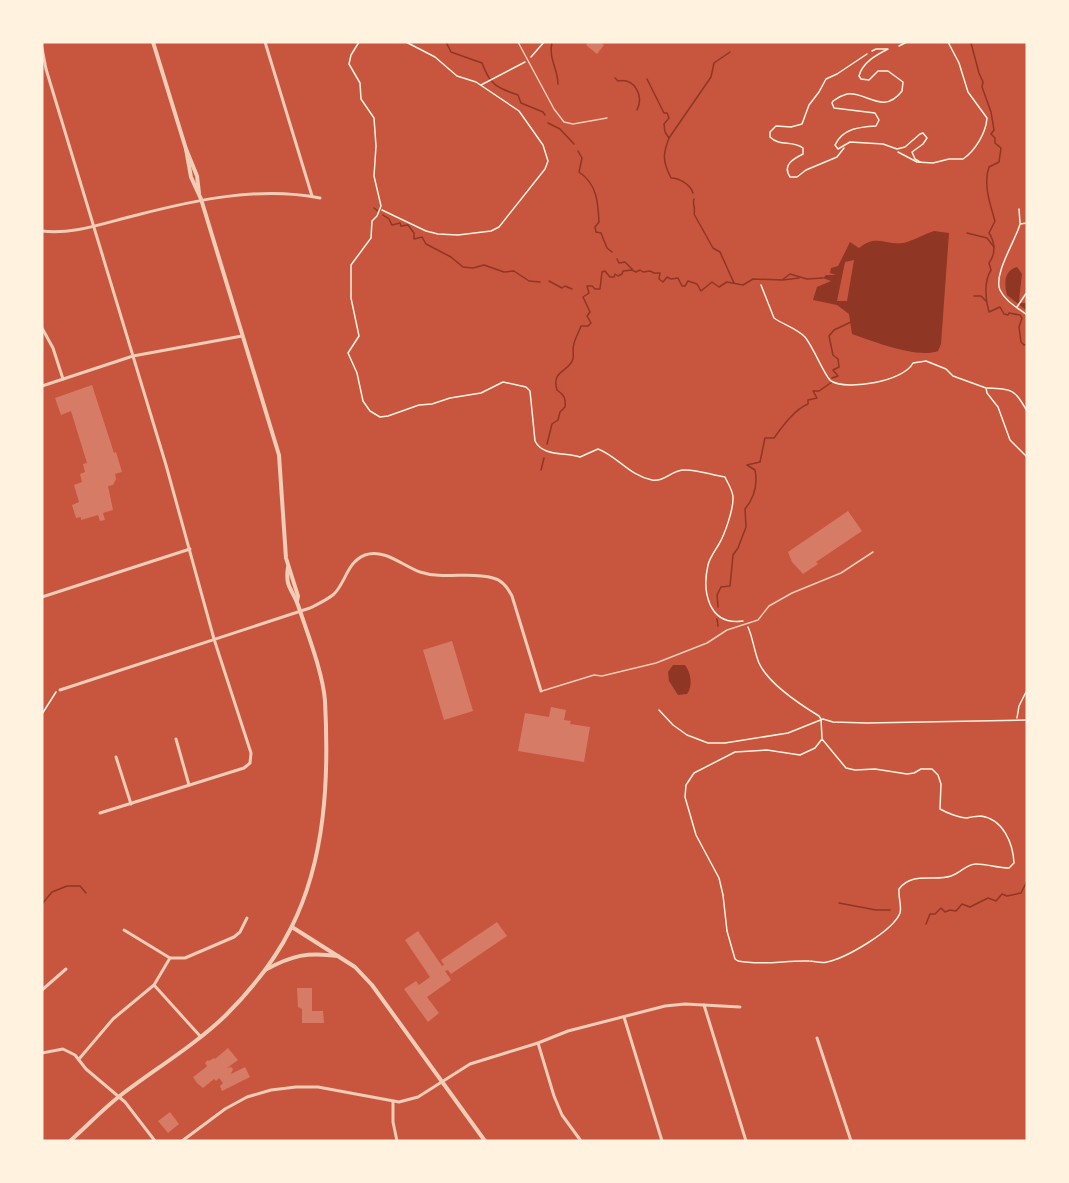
<svg xmlns="http://www.w3.org/2000/svg" width="1069" height="1183" font-family="Inter,sans-serif">
<rect width="100%" height="100%" fill="#c8553d"/>
<!-- water -->
<g fill="#8f3625">
<path d="M934,231L949,233L941,344L938,351C917,359 873,341 852,334L849,314L837,305L813,300L817,287L831,281L823,278L826,275H836L830,273L831,268L838,266L850,242L859,248C878,232 889,248 907,242C916,239 925,234 934,231Z"/>
<path d="M1017,267L1022,274L1019,300L1021,303H1027V311L1007,295C1004,284 1004,270 1017,267Z"/>
<path d="M673,665H685C691,673 693,686 687,694L678,695L669,681L668,672Z"/>
</g>
<!-- pier -->
<path fill="#c8553d" d="M854,260L847,301H837L845,262Z"/>
<g fill="none" stroke-linecap="round" stroke-linejoin="round">
<!-- stream -->
<g stroke="#8f3625" stroke-width="1.5">
<path d="M446,42L451,52L482,63C490,85 497,88 518,95L521,103L543,112L545,115"/>
<path d="M552,42C548,58 558,69 558,84"/>
<path d="M971,43L979,73L983,82L982,87L991,112L994,130L991,134L995,138V143L1001,148L999,162L989,167C983,184 990,204 995,221L989,233C995,242 996,254 989,263L991,270C984,281 985,299 989,312L1000,307L1004,314L1008,315L1009,313L1020,315L1022,318L1019,327L1021,342L1024,345L1027,344"/>
<path d="M615,78L618,81C635,78 644,96 637,110"/>
<path d="M647,79L664,113H667L669,118L664,124L665,132L669,138C663,154 662,160 671,178C679,178 690,184 693,193"/>
<path d="M548,123L560,129L574,144"/>
<path d="M669,138L711,77L714,63L730,52"/>
<path d="M578,151L582,158L579,172C597,184 598,202 599,222L595,227L596,232L601,233L607,248L612,252"/>
<path d="M694,199C692,204 696,208 694,214L713,248L720,252L734,283"/>
<path d="M374,208L378,211"/>
<path d="M383,215L389,219L392,225L400,223L401,226L408,225L414,233V239L422,237L426,244L451,257L463,267L473,268L484,265L504,272L514,271L529,281L540,282"/>
<path d="M967,233L987,238L994,247"/>
<path d="M617,259L619,263L625,262L632,269"/>
<path d="M783,280L799,278"/>
<path d="M549,281L562,288L565,286L572,289"/>
<path d="M974,296H981L986,301"/>
<path d="M832,378L838,376L833,370L839,367L838,359L833,355L829,336L834,330L851,322"/>
<path d="M547,444L552,424L558,420L560,412L565,407C566,398 564,395 557,390C551,370 569,372 573,359C574,354 572,349 574,344C575,338 579,332 581,326H588L591,323L587,316L590,312L583,297L589,293L587,286H592L595,289H600L602,272L605,271L610,277H614L615,274L618,276L622,274L623,271L632,270L636,272L640,270L643,272L650,271L654,273H660L659,279L663,282L667,277L671,279L678,278L682,286H685L688,281L697,284L701,291L712,282L719,287L727,282L743,285L753,279L782,280L790,274L807,279L823,278"/>
<path d="M541,470L544,458"/>
<path d="M718,607L717,595L721,587L730,586L733,555L738,548L746,527L745,509C754,498 758,485 755,470L747,465L760,462L765,438H774C782,427 795,409 808,404V400L817,398L813,391H819L832,382"/>
<path d="M717,619L718,626"/>
<path d="M839,903L876,910H890"/>
<path d="M42,904L52,892L67,886H80L86,893"/>
<path d="M926,924L930,914H935L941,908L945,912L950,910L956,911L962,904L970,907L988,898L996,901L1002,894L1007,896L1021,893L1027,881"/>
</g>
</g>
<!-- building -->
<g fill="#d67c66">
<path d="M588,42H600L604,45L597,54L586,45Z"/>
<path d="M92,385L114,453L116,452L122,472L115,474L116,479L113,485L108,486L113,510L103,513L105,520L100,521L98,515L81,520V517L76,518L72,505L79,502L74,485L82,482L80,474L85,472L83,464L87,463L71,411L61,415L55,398Z"/>
<path d="M848,511L862,531L816,562L818,564L803,574L792,562L788,552Z"/>
<path d="M452,641L473,711L444,720L423,650Z"/>
<path d="M551,707L566,710L564,720L571,721L570,724L590,727L584,762L518,751L525,713L549,717Z"/>
<path d="M497,922L507,936L451,974L448,970L445,971L451,980L427,997L439,1013L428,1022L404,989L416,981L419,985L430,977L405,940L418,931L442,966L444,965L441,960Z"/>
<path d="M297,988H312V1011H323L324,1023H302V1009L298,1007Z"/>
<path d="M228,1048L238,1060L227,1068L231,1067L233,1069L231,1074L245,1067L250,1077L222,1091L220,1086L223,1083L219,1078L216,1081L214,1079L203,1088L197,1083L193,1077L205,1068L207,1066L205,1063L208,1060L209,1061L214,1058L215,1059Z"/>
<path d="M170,1112L179,1124L168,1133L158,1121Z"/>
</g>
<g fill="none" stroke-linecap="round" stroke-linejoin="round">
<!-- path -->
<g stroke="#fff3e0" stroke-width="1.5">
<path d="M359,42L351,55L349,64L360,83L361,99L374,118L376,146L374,176L381,206L377,216L372,221L371,238L351,265V298L359,336L348,353L357,373L363,401L370,411L380,417L388,416L419,405L432,404L450,398L481,393L503,382L526,387L530,391L535,441C543,457 566,452 580,457L598,449C617,456 630,476 652,480C664,482 671,471 683,470C697,469 711,475 725,477C728,484 734,492 733,499C733,510 725,534 719,544C715,551 710,557 708,565C702,591 708,626 743,621"/>
<path d="M920,42H923"/>
<path d="M899,46L907,42"/>
<path d="M888,49C876,55 862,63 859,76L861,79L869,80L878,71H888L903,82L902,91C883,116 866,91 847,94C843,95 837,98 833,101L832,103L834,108L875,113L879,120L876,126C860,127 843,128 835,145L838,149L850,142L883,144L897,149L905,147L920,134L923,133L927,138L923,144L912,152L915,159L920,162"/>
<path d="M872,51L876,49H887"/>
<path d="M531,57L544,42"/>
<path d="M481,85L525,62"/>
<path d="M844,148L837,157L806,170L797,177H790C782,165 793,159 803,154V148C792,140 780,147 770,137V132L776,126L791,127L802,124L809,105L819,92L826,79L837,74L867,54"/>
<path d="M898,152L917,162L933,163L949,159H963C975,151 986,133 987,118L968,92L959,63L948,42"/>
<path d="M1019,209L1020,223"/>
<path d="M382,210L426,231L438,234L458,235L491,231L499,227L545,169L548,161L543,145L519,111L476,82L457,76L435,57L406,42"/>
<path d="M1027,223L1020,224C1016,240 993,274 1000,290C1005,301 1018,308 1027,315"/>
<path d="M761,285L774,318C784,325 796,328 805,337C814,348 825,377 831,381C848,391 904,381 913,363L926,361L946,369L953,376L986,388L987,393L998,407L1010,440L1027,457"/>
<path d="M1017,307L1027,292"/>
<path d="M987,388C1013,389 1014,389 1027,411"/>
<path d="M748,627C753,638 754,651 759,663C768,683 801,705 819,716L821,719L822,738"/>
<path d="M659,710L673,725L687,735L708,743H725L788,733L823,719L833,722L867,723L1027,720"/>
<path d="M42,714L56,692"/>
<path d="M1017,718L1019,706L1027,690"/>
<path d="M822,739L846,768L855,770L875,769L907,774L914,773L921,769H932L938,775L941,784L940,809C947,813 960,818 967,818C972,817 976,816 981,816C1003,819 1013,843 1014,863L1009,868C998,868 987,864 976,864C966,864 961,873 951,876C934,882 912,871 899,889C898,897 902,906 900,913C893,931 846,958 827,962C821,964 815,961 809,961C786,960 763,966 738,961L735,959L727,931L723,895L719,878L696,835L685,797L686,785L694,773L735,752L767,750L800,755L815,748Z"/>
</g>
<!-- service -->
<g stroke="#f1ccb7" stroke-width="1.5">
<path d="M518,42L554,109L564,122L573,124L607,118"/>
<path d="M542,691L594,675L602,676L656,663L707,643L727,630L758,620L769,606L792,593L841,573L873,552"/>
</g>
<!-- minor -->
<g stroke="#f1ccb7" stroke-width="3">
<path d="M265,42L312,196"/>
<path d="M42,48L46,69L166,465L214,639L251,753L250,763L244,768L100,813"/>
<path d="M42,231C73,235 107,222 137,215C195,200 259,186 320,198"/>
<path d="M42,328L53,348L63,379"/>
<path d="M42,386L133,356L242,336"/>
<path d="M42,597L190,549"/>
<path d="M60,690L310,608C318,604 327,600 334,594C346,582 347,562 365,555C384,548 403,566 420,572C444,580 470,571 493,578C502,580 508,588 512,596L541,691"/>
<path d="M176,739L189,785"/>
<path d="M116,757L131,804"/>
<path d="M124,930L170,958H185L234,937L240,932L247,918"/>
<path d="M154,985L200,1036"/>
<path d="M42,990L66,969"/>
<path d="M704,1005L746,1141"/>
<path d="M624,1017L662,1141"/>
<path d="M817,1038L851,1141"/>
<path d="M538,1043L554,1096L562,1115L581,1141"/>
<path d="M42,1053L63,1049L75,1055L86,1069L125,1102L155,1141"/>
<path d="M79,1059L113,1019L154,985L170,958"/>
<path d="M393,1102V1122L397,1141"/>
<path d="M182,1141L225,1109L247,1097L271,1090L296,1087H318L399,1102L418,1097L470,1064L538,1043L568,1031L665,1006L685,1004L740,1007"/>
</g>
<!-- tertiary -->
<g stroke="#f1ccb7" stroke-width="4">
<path d="M153,42L186,149L197,176L199,193"/>
<path d="M186,149L191,177L201,199L279,455L286,558L298,596L297,601"/>
<path d="M292,927L355,967L372,985L485,1141"/>
<path d="M265,970C293,955 307,952 338,956"/>
<path d="M70,1141C87,1126 103,1109 121,1095C155,1069 195,1045 226,1015C251,990 275,960 291,928C326,859 329,777 325,701C323,673 307,632 298,605C292,588 285,588 288,567"/>
</g>
</g>
<!-- border -->
<rect width="1069" height="1183" fill="none" stroke="#fff3e0" stroke-width="87"/>
</svg>
